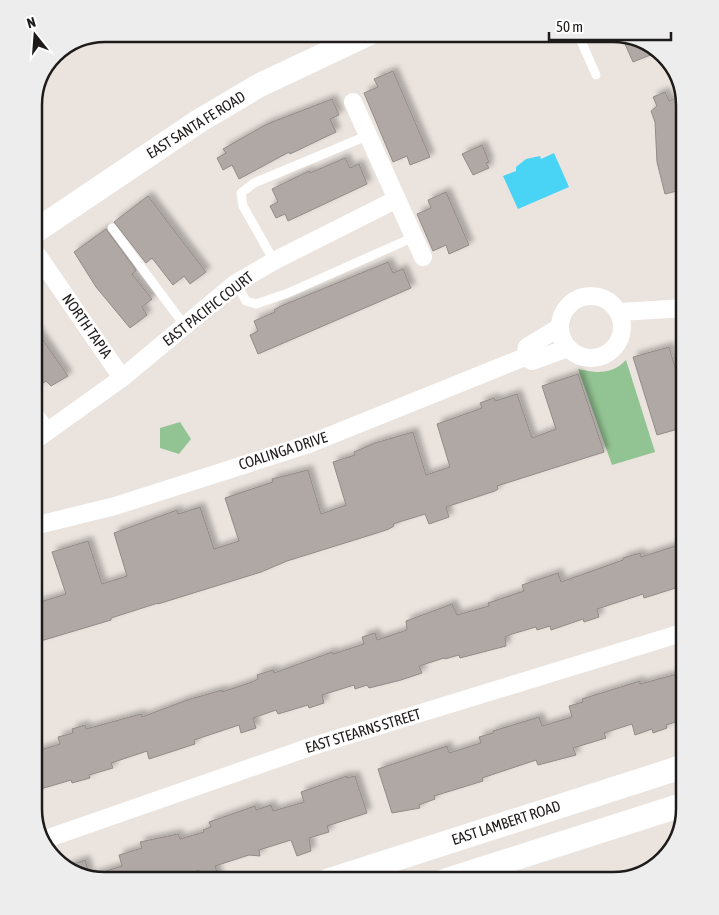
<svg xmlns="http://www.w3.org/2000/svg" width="719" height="915" font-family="'Asap Condensed',sans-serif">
<defs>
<filter id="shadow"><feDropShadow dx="4.5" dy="-4.5" stdDeviation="2.5" flood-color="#0004"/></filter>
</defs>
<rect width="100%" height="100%" fill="#eae3de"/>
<!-- green -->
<g fill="#92c392">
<path d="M626,360L655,452L612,465L578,369C596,373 612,375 626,360Z"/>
<path d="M180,422L191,439L179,454L160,448V428Z"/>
</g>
<!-- water -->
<path fill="#49d4f6" d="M554,153L569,187L518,209L503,176L516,171V167L526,159L540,156L541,159Z"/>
<!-- building -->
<g fill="#afa8a4" stroke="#928b87" filter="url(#shadow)">
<path d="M621,35L649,44L658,52L633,62Z"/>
<path d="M393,71L430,157L410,165L407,156L393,162L364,93L378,87L374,79Z"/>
<path d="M665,92L669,101L682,95L685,106V189L665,194L657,162L655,122L651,111L657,106L653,97Z"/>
<path d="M332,99L339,115L330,119L336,132L290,154L289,152L239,179L232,165L223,170L217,158L226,153L223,149L267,124Z"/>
<path d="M482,145L489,162L486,163L489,168L473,175L462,154Z"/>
<path d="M345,158L350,168L359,164L367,184L288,221L285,214L276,218L270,206L278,202L272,189L309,171L310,173Z"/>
<path d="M446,192L469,245L449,254L446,245L433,251L417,214L431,208L428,200Z"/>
<path d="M148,196L206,272L190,284L184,276L173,285L152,258L146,263L114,222Z"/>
<path d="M106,229L136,270L132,274L152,299L142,307L147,315L130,328L96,287L74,252Z"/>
<path d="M388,262L393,273L403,269L411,288L258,354L250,335L258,331L254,321L275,312L274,310L281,306Z"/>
<path d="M34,327L68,376L51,386L46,381L34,389Z"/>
<path d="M669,347L682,391L685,390V427L657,435L633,357Z"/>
<path d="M578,374L604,452L497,486L498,489L495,491L446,507L449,517L429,524L425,514L393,524L394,526L389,529L377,533L287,561L261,572L158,604V603L111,618V620L34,643V604L66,594L52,552L88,541L102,584L127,576L114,533L177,510L178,514L200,507L214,549L239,541L225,498L273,482L272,479L308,470L321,514L346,505L333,462L355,455L354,452L375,443L413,432L426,475L450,467L437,424L482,408L480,403L494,398L495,401L517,394L532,438L556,429L542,386Z"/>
<path d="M685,543V585L644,598L643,594L597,609L599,617L584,622L583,619L551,630L550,626L537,630L536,627L512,634L505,637L506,646L460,658L459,655L445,659L444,658L419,666L422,673L401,680L369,688L367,685L355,689L354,685L322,695L324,703L309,708L308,705L278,714L276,710L253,718L256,728L241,733L239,725L194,740L195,744L149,759L147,751L111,763L113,768L89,775L90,778L72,783L71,780L34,791V752L60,744L58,737L73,733L72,729L85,725L86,729L141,714L142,717L187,700L222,690V692L252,682L258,679L257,675L273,670L274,673L332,652L333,654L364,644L362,637L375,633L377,640L407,630L406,621L452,604L457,615L489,606L488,603L524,591L522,585L558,573L561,582L623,560V558L640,553L641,557Z"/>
<path d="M685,672V719L666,725L667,728L653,733L652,729L635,735L632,724L604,733L606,738L573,748L576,755L538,765L536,760L482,778L483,781L434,796L435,799L419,805L420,808L392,813L378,769L447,746L449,753L481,743L479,737L493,733V731L539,717L542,726L572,717L569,706L583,702L582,699L640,681V684Z"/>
<path d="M347,776V778L355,776L367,813L327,826L329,832L309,838L311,851L297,856L291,840L259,850L260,856L249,855L215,866L219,878L209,881H204L199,870L166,881H101L70,872L65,867L85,860L90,876L122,866L119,855L142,848L140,842L178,834L180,839L204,832L203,830L211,827L209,822L255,806L256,810L271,805L273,811L304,802L301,792Z"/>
</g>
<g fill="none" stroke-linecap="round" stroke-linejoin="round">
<!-- lane -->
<g stroke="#fff" stroke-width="9">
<path d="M578,34L596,75"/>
<path d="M112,228L185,326"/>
<path d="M274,261L243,206L241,193L254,183L369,135"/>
<path d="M236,283L246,301L256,304L288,293L414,237"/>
<path d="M34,407L51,429"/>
</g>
<!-- street -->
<g stroke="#fff" stroke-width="18">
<path d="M353,102L423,257"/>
<path d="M34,250L122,378"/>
<circle cx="591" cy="327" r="31"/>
<path d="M620,312L685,308"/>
<path d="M525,357L527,347L560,327"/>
<path d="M525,357L532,361L568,348"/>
<path d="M34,441L122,378L236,283L274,261L397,199"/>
<path d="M34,526L115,506L309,444L525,357"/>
<path d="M43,840L313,746L685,632"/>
</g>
<!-- secondary -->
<g stroke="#fff" stroke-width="24">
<path d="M34,232L199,121L258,86L368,34"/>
<path d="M327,881L685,766"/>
<path d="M444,881L685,804"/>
</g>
</g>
<g text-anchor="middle" stroke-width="5" stroke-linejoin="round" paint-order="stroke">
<!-- street labels -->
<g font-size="15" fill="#1e1b1a" stroke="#fff">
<text transform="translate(196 125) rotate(-32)" y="5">EAST SANTA FE ROAD</text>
<text transform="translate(208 309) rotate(-38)" y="5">EAST PACIFIC COURT</text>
<text transform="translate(87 326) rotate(55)" y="5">NORTH TAPIA</text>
<text transform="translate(283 451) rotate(-18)" y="5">COALINGA DRIVE</text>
<text transform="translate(363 731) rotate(-17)" y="5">EAST STEARNS STREET</text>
<text transform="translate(506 823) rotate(-18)" y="5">EAST LAMBERT ROAD</text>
</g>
</g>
<!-- crop -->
<path d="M0 0H719V915H0ZM105 42H613A63 63 0 0 1 676 105V809A63 63 0 0 1 613 872H105A63 63 0 0 1 42 809V105A63 63 0 0 1 105 42Z" fill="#ededed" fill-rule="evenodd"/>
<path fill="none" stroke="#1e1b1a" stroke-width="2.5" d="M105 42H613A63 63 0 0 1 676 105V809A63 63 0 0 1 613 872H105A63 63 0 0 1 42 809V105A63 63 0 0 1 105 42Z"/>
<!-- north arrow -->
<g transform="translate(35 35) rotate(343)" stroke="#ffffff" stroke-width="4" paint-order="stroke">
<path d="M0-4L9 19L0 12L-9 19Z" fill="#1e1b1a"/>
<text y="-8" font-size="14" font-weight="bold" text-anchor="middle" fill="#1e1b1a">N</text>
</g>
<!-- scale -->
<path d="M549 32v8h122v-8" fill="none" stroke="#1e1b1a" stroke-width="2.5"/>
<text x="556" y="32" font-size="15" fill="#1e1b1a" stroke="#ffffff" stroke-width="4" paint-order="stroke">50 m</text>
</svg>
